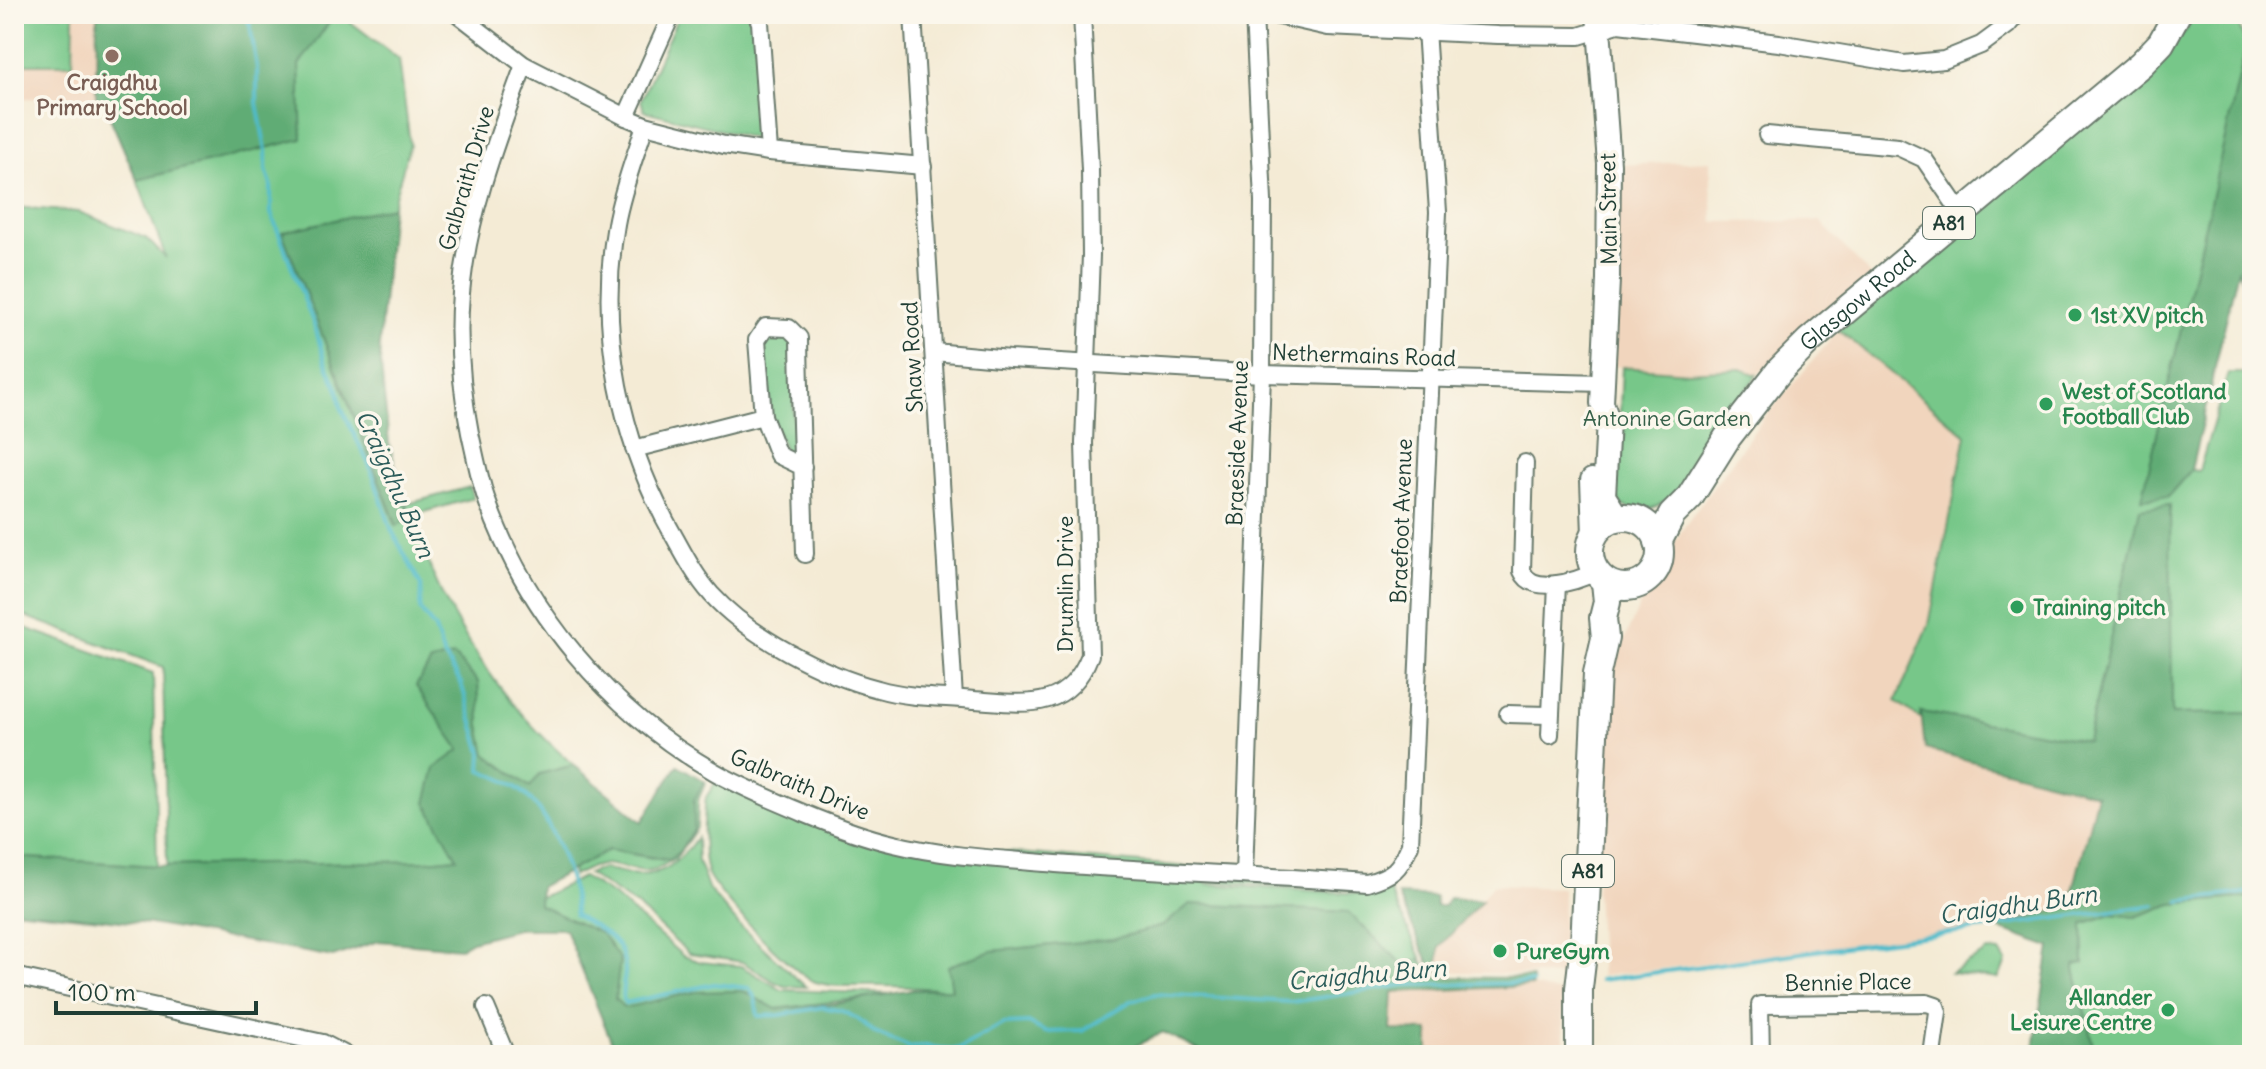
<svg xmlns="http://www.w3.org/2000/svg" width="2266" height="1069" font-family="Delius,sans-serif">
<rect width="100%" height="100%" fill="#fbf7ec"/>
<filter id="ink" filterUnits="userSpaceOnUse"><feTurbulence type="fractalNoise" baseFrequency=".0125" numOctaves="2"/><feDisplacementMap in="SourceGraphic" scale="16" xChannelSelector="R" yChannelSelector="G"/><feConvolveMatrix kernelMatrix="1 2 1 2 8 2 1 2 1" color-interpolation-filters="sRGB"/></filter>
<filter id="wash" filterUnits="userSpaceOnUse"><feTurbulence type="fractalNoise" baseFrequency=".006" numOctaves="4" result="noise"/><feDisplacementMap in="SourceGraphic" scale="32" xChannelSelector="R" yChannelSelector="G"/><feGaussianBlur stdDeviation="1.8" result="paint"/><feColorMatrix in="noise" values="0 0 0 0 0 0 0 0 0 0 0 0 0 0 0 0 0 1.4 0 .05"/><feComposite in="paint" operator="in"/></filter>
<g filter="url(#wash)">
<rect width="100%" height="100%" fill="#f4ebd5"/>
<!-- built -->
<g fill="#f1d5bd">
<path d="M14,14H192L230,101L14,98Z"/>
<path d="M1710,161L1713,222L1820,221L1872,277L1757,375L1741,369L1688,372L1595,365L1597,166Z"/>
<path d="M1839,330L1966,435L1929,625L1896,701L1922,720L1925,749L2097,794L2069,907L1993,927L1601,976L1596,892L1610,678L1624,640L1644,596L1682,530L1763,419Z"/>
<path d="M1493,885L1563,888L1562,976L1438,971L1439,947Z"/>
<path d="M1532,986L1561,993L1565,1055H1485L1428,1051L1390,1030L1393,992Z"/>
</g>
<!-- green -->
<g fill="#77c789" stroke="#4b825e" stroke-width="2">
<path d="M14,14H74L73,64H14Z"/>
<path d="M335,14H340L399,59L410,144L392,207L282,232L396,526L410,516L407,504L470,487L473,498L411,516C421,543 430,571 443,596C476,661 518,718 574,765L540,774L530,787L485,754L480,725L478,682L454,656L431,662L416,686L460,750L457,858L426,861L167,866L163,667L14,612V207L79,212L146,238L166,258L137,180L301,139L299,64Z"/>
<path d="M679,14H751L754,22L762,129L752,138L644,111L641,100Z"/>
<path d="M2193,14H2235L2246,47L2168,496L2191,470L2199,471L2228,373H2252V713L2172,714L2169,505L2140,510L2087,741L1921,712L1922,720L1896,701L1929,625L1966,435L1839,330L2158,60L2185,31Z"/>
<path d="M772,329L792,337L794,452L789,454L785,452L771,415L763,337Z"/>
<path d="M1622,367L1688,372L1741,369L1757,375C1744,393 1729,411 1716,429C1698,455 1683,498 1650,509C1640,513 1630,509 1621,505L1616,496Z"/>
<path d="M14,624L153,673L157,866L14,857Z"/>
<path d="M717,780L860,840L1386,883L1388,885L1362,891L1205,881L1206,884L1361,894L1389,889L1422,959L1403,965L1348,912L1190,904L1163,926L1113,939L992,951L949,966L952,989C927,989 904,986 880,986C858,985 833,989 813,981C793,973 714,892 707,872C701,851 704,826 705,805L706,797Z"/>
<path d="M704,781L706,782L698,800L697,828L675,859L656,869L644,871L606,864L592,867L573,876L572,870L608,850L663,860L694,829V800Z"/>
<path d="M697,837L698,861L709,890L739,925L806,987L784,986L775,982L742,962L689,954L636,905L588,874C603,865 614,871 630,874C661,879 681,861 697,837Z"/>
<path d="M583,877L614,896L683,956L701,962L741,966L782,990L895,994L775,1009L743,991L695,992L624,1008L615,999L620,960L539,905V898Z"/>
<path d="M2252,897V1055H2095L2074,965L2084,962L2083,924L2111,914L2135,917L2172,904Z"/>
<path d="M1988,951L2000,952L2006,962L1998,979L1951,973Z"/>
</g>
<!-- forest -->
<g fill="#61ac75" stroke="#407454" stroke-width="2">
<path d="M97,14H335L299,65L302,139L137,180L102,99H96Z"/>
<path d="M2246,47L2252,75V308L2238,269L2191,470L2168,496L2142,499Z"/>
<path d="M392,207L379,347L389,443L410,516L397,526L282,232Z"/>
<path d="M2170,505L2172,714L2252,713V897L2172,904L2135,917L2111,914L2083,924L2084,963L2074,965L2095,1055H2033L2050,947L1993,927L2069,907L2097,794L1925,749L1921,712L2087,741L2140,509Z"/>
<path d="M454,656L478,682L480,725L486,754L530,787L540,774L574,765L642,822L678,765L704,781L694,800V829L680,851L669,860L608,850L540,887L539,905L602,934L620,960L615,999L624,1008L695,992L743,991L776,1009L835,1004L912,990L952,989L948,966L992,951L1113,939L1163,926L1190,904L1348,912L1402,964L1422,959L1429,977L1532,978V986L1393,992L1391,1030L1429,1031V1051L1485,1055H1214L1204,1053L1163,1032L1118,1055H617L565,929H517L472,941L460,948L378,941L333,957L150,924L14,910V857L157,866L426,861L457,858L426,803L435,768L460,750L416,686L431,662Z"/>
<path d="M1398,895L1435,897L1436,906H1444L1449,898L1482,900L1439,947L1438,971L1433,972Z"/>
</g>
<g fill="none" stroke-linecap="round" stroke-linejoin="round">
<!-- stream -->
<g stroke="#4fbbca" stroke-width="4">
<path d="M245,14L250,25L257,68V103L266,151V170L271,185V213L316,330L324,359L338,390L341,407L370,467L392,531L421,585L420,610L435,629L443,654L461,683L482,753L481,770C498,777 517,785 530,799C552,821 576,884 575,915C600,929 626,940 625,973C624,985 620,991 625,1003L714,984L749,988L755,998L758,1016L780,1015L823,1007L842,1011L860,1020L875,1033L909,1047L927,1046L951,1050L961,1048L1003,1024L1029,1023L1045,1032L1082,1031L1131,1001L1155,994L1291,1002L1405,985L1532,983"/>
<path d="M2180,901L2252,892"/>
<path d="M1600,980L2155,905"/>
</g>
</g>
</g>
<g filter="url(#ink)">
<g fill="none" stroke-linecap="round" stroke-linejoin="round">
<!-- minor casing -->
<g stroke="#6a7a6c" stroke-width="20">
<g id="minor">
<path d="M458,14L524,65L626,117L645,125L724,145L769,152L923,166"/>
<path d="M756,14L760,22L769,152"/>
<path d="M913,14L954,698"/>
<path d="M1270,14L1328,27L1498,35L1579,36L1618,24L1779,43L1904,64L1944,60L1981,45L2008,25L2017,14"/>
<path d="M524,65C497,139 468,214 461,293C457,340 461,387 470,433C475,455 479,477 486,498C525,611 611,713 715,772C743,788 773,800 803,813C832,825 863,837 894,844C947,857 1002,859 1056,864C1160,872 1264,875 1367,883C1394,875 1399,870 1410,845L1438,212L1425,14"/>
<path d="M626,117L672,14"/>
<path d="M645,125C635,157 622,190 616,224C597,332 621,444 675,538C686,558 696,577 711,594C749,636 823,675 878,689C909,698 942,697 974,700C1026,704 1068,712 1090,655L1084,443L1091,255L1090,170L1082,14"/>
<path d="M1767,135L1898,147L1924,159L1961,213"/>
<path d="M934,352L1010,359L1262,374L1603,383"/>
<path d="M634,449L763,416"/>
<path d="M1525,463L1522,571C1532,596 1577,581 1595,572"/>
<path d="M803,467L778,455L763,416L757,340L766,327L789,328L799,338C800,410 803,482 805,554"/>
<path d="M1508,714L1550,715"/>
<path d="M1550,735L1557,584"/>
<path d="M1244,874L1262,374L1263,201L1254,14"/>
<path d="M14,976L323,1043L346,1055"/>
<path d="M486,1007L506,1055"/>
<path d="M1761,1055L1760,1005L1927,1003L1936,1006L1938,1012L1932,1055"/>
</g>
</g>
<!-- secondary casing -->
<g stroke="#6a7a6c" stroke-width="26">
<g id="secondary">
<path d="M1598,14L1609,164L1608,280L1602,403L1608,420L1604,496L1618,518"/>
<path d="M1592,480L1594,534"/>
</g>
</g>
<!-- primary casing -->
<g stroke="#6a7a6c" stroke-width="30">
<g id="primary">
<circle cx="1625" cy="552" r="35"/>
<path id="s1" d="M1658,542L1672,515L1690,497L1727,438L1780,370L1809,341L2141,64L2161,43L2177,14"/>
<path d="M1579,1055V988L1584,945L1597,673L1605,638L1603,618L1607,602L1605,582"/>
</g>
</g>
<!-- minor -->
<use href="#minor" stroke="#fff" stroke-width="16"/>
<!-- secondary -->
<use href="#secondary" stroke="#fff" stroke-width="22"/>
<!-- primary -->
<use href="#primary" stroke="#fff" stroke-width="26"/>
</g>
</g>
<!-- markers -->
<circle fill="#8d6e63" stroke="#fbf7ec" stroke-width="3" cx="112" cy="56" r="8"/>
<g fill="#2e9e5b" stroke="#fbf7ec" stroke-width="3">
<circle cx="2075" cy="315" r="8"/>
<circle cx="2046" cy="404" r="8"/>
<circle cx="2017" cy="607" r="8"/>
<circle cx="1500" cy="951" r="8"/>
<circle cx="2168" cy="1010" r="8"/>
</g>
<g text-anchor="middle" stroke-width="7" stroke-linejoin="round" paint-order="stroke">
<!-- shield labels -->
<g fill="#fbf7ec" stroke="#61756b" stroke-width="2">
<rect x="1923" y="207" width="52" height="32" rx="6"/>
<rect x="1562" y="855" width="52" height="32" rx="6"/>
</g>
<g font-size="20" font-weight="bold" fill="#1f3d34">
<text x="1949" y="230">A81</text>
<text x="1588" y="878">A81</text>
</g>
<!-- education labels -->
<g font-size="22" font-weight="bold" fill="#785e54" stroke="#fbf7ec">
<text x="112" y="90">Craigdhu<tspan x="112" dy="25">Primary School</tspan></text>
</g>
<!-- street labels -->
<g font-size="22" fill="#1f3d34" stroke="#fbf7ec">
<text transform="translate(466 178) rotate(-74)" y="8">Galbraith Drive</text>
<text transform="translate(1608 209) rotate(-91)" y="8">Main Street</text>
<text dy="8" stroke="none"><textPath href="#s1" startOffset="316">Glasgow Road</textPath></text>
<text transform="translate(1364 355) rotate(2)" y="8">Nethermains Road</text>
<text transform="translate(912 357) rotate(-93)" y="8">Shaw Road</text>
<text transform="translate(1237 443) rotate(-88)" y="8">Braeside Avenue</text>
<text transform="translate(1401 521) rotate(-88)" y="8">Braefoot Avenue</text>
<text transform="translate(1065 584) rotate(-90)" y="8">Drumlin Drive</text>
<text transform="translate(800 784) rotate(23)" y="8">Galbraith Drive</text>
<text transform="translate(1848 982) rotate(-1)" y="8">Bennie Place</text>
</g>
<!-- leisure labels -->
<g font-size="22" font-weight="bold" fill="#27864d" stroke="#fbf7ec" text-anchor="start">
<text x="2091" y="323">1st XV pitch</text>
<text x="2062" y="399">West of Scotland<tspan x="2062" dy="25">Football Club</tspan></text>
<text x="2033" y="615">Training pitch</text>
<text x="1516" y="959">PureGym</text>
<text x="2152" y="1005" text-anchor="end">Allander<tspan x="2152" dy="25">Leisure Centre</tspan></text>
</g>
<!-- park labels -->
<g font-size="22" fill="#356049" stroke="#fbf7ec">
<text x="1667" y="426">Antonine Garden</text>
</g>
<!-- water labels -->
<g font-size="24" font-style="italic" fill="#2b5c5a" stroke="#fbf7ec">
<text transform="translate(395 484) rotate(66)" y="8">Craigdhu Burn</text>
<text transform="translate(2018 905) rotate(-8)" y="8">Craigdhu Burn</text>
<text transform="translate(1367 975) rotate(-5)" y="8">Craigdhu Burn</text>
</g>
</g>
<!-- margin -->
<rect width="2266" height="1069" fill="none" stroke="#fbf7ec" stroke-width="48"/>
<!-- scale -->
<path d="M56 1001v12h200v-12" fill="none" stroke="#1f3d34" stroke-width="4"/>
<text x="68" y="1001" font-size="24" fill="#1f3d34" stroke="#fbf7ec" stroke-width="6" paint-order="stroke">100 m</text>
</svg>
